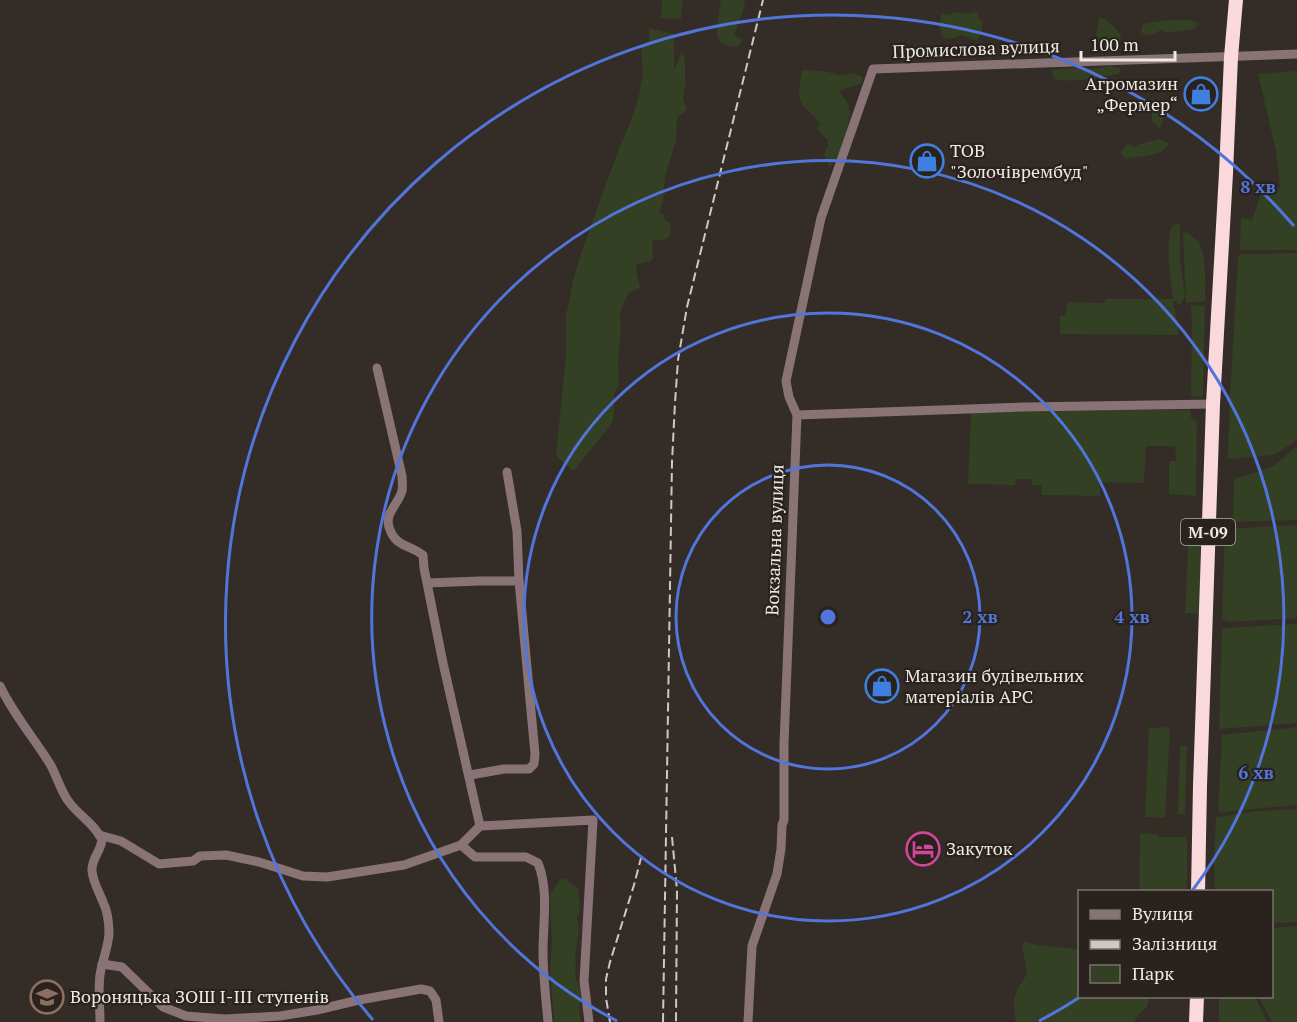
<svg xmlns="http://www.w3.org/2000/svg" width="1297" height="1022" font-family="'PT Serif',serif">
<rect width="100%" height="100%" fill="#342c26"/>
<!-- green -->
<g fill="#334024">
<path d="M662,0H683L681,19L661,18Z"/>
<path d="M721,0H745L744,8L734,35L741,39L742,42L737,47C718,45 714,38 718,20C719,13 720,7 721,0Z"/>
<path d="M954,12L966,14L976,12L978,13L979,19L982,20C983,26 981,36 977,41L962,35L955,38L944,39C939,31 939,22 942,13L947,15Z"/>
<path d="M1099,18C1109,18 1115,29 1121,35L1120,42C1111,46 1103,56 1093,52Z"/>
<path d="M1192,20L1197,23L1195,29L1167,33L1161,30L1153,34L1144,35L1141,31L1143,24L1167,20Z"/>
<path d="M649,28L674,34V70L680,56L683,53L685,61V79L686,82L683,100L687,107L685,111L679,116L677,119L676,141L665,176L663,201L659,213L663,214L666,221L670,223C671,229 672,239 663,240C660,241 657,239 654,239C647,255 664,261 637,264L636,271L640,288L628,293L620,313L621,327L618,361L619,378L618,386L614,393V414L612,423L576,468L573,470C570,469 558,458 556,455L566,355V315L574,277L581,253L618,151L631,121L639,95L643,72L641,52L643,45L646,42L649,44Z"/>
<path d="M1110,66L1120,68L1119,74C1099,76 1075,84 1054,79L1052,71L1055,69C1062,70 1068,68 1075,68C1089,68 1095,70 1110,66Z"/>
<path d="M802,70L823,71L840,75L853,73L863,77L862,83C854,87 847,87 839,91L849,105L850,115L844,144L837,159L829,167L824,154L828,146V140L817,130L820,124C816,118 812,114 806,109C795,99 800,84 802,70Z"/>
<path d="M1297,71V250H1240L1241,218L1252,220L1261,194L1280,187L1276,151L1258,74Z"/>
<path d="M1157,101H1163L1165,108L1162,125L1159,128L1152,121L1151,105Z"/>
<path d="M1160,139L1169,144C1159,158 1142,155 1126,159L1121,154V151L1127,144L1134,147C1141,142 1151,142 1160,139Z"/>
<path d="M1180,224V260L1185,296L1180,305L1173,300L1179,335L1060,334V316H1065L1068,302L1104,303L1106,299H1173C1171,284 1164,236 1173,225Z"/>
<path d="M1188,233C1192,236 1197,240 1199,243C1207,258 1205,285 1205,301L1186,303L1183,234Z"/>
<path d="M1297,253V440L1274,455L1228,459L1230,397L1238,257L1242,254Z"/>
<path d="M1191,305L1205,306L1203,397L1191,396L1192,324Z"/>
<path d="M1112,410H1190L1191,418L1197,421L1196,496L1169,494V461H1176L1175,446H1146L1144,483L1100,482V496L1042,495V485H1032L1031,479H1016L1015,485L968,484L971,413Z"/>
<path d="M1297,446V520L1233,522L1234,479L1272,467Z"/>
<path d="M1297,525V618L1231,622L1222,620L1225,529Z"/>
<path d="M1199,538L1201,546L1199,614L1185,613L1188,547L1191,539Z"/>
<path d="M1297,624V723L1219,729L1222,628Z"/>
<path d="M1170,727L1165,818L1145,817L1149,728Z"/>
<path d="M1297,727V805L1222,812L1218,810L1222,735Z"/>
<path d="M1180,746H1187L1185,815L1178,814Z"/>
<path d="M1297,809V922L1272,923V892L1215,891L1214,864L1216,817L1259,811Z"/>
<path d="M1140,833L1157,834V837H1187V891H1139Z"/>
<path d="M561,879H565L575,886L578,889L580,907L577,920L579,929L575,956L576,968L575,976L581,989L579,1010L581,1022H554L550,971L552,943L550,895L558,882Z"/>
<path d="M1297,926V1022H1272L1259,997L1272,996V928Z"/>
<path d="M1025,941L1036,945L1079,949L1080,996L1149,997L1147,1007L1140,1013L1134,1022H1016C1011,997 1014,994 1027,974L1022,945Z"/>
<path d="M1219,997H1255L1267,1022H1219Z"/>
</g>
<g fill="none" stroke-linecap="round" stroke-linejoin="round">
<!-- minor -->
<g stroke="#897376" stroke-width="9">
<path d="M377,368L402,476C402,481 403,486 402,491C398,505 383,514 390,530C392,535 396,541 402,544C409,548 415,549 423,555L424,568L443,663L480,826"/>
<path d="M797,415L1026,407L1213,404"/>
<path d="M428,583L479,581H519"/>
<path d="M0,686C13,714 34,738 50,764C57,776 60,790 69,802C79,816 95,824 102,840C101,851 91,859 92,871C93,882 99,892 103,902C108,912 109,923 109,934C108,948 102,961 100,975C98,990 100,1007 100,1022"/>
<path d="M470,775L504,769H529L534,764L535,754L519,581L517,531L507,472"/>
<path d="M99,835L121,841L159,864L193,861L200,856L226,855L259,862L303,876L327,877L404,865L461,845"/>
<path d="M102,964L122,967L163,1007L186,1016L225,1019L280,1016L317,1010L359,1000L421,989L430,991L436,1000L439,1022"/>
<path d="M548,1022C546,999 543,975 543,951C543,922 549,891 538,863L526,857H475L461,845L480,826L593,820L584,981L589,1022"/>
<path d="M748,1022L752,946L777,874L781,849L782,825L784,820V744L797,415L789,397L786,381L821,218L873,69L1297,54"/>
</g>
<!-- highway -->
<g stroke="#fad9dd" stroke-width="14">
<path d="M1198,892L1200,786L1213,404L1226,173L1231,57L1236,0"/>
<path d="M1196,1022L1197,996"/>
</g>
<!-- rail -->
<g stroke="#cdc8c3" stroke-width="2" stroke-dasharray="9 4.5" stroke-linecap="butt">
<path d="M672,837L677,890L676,1022"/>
<path d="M610,1022L606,998V979L610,962L634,885L642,854"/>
<path d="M663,1022L672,462L675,403L678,360L687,307L763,0"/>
</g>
</g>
<!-- distance rings -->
<g fill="none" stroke="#5175db" stroke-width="3">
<circle cx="828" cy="617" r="152"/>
<circle cx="828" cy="617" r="304"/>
<path d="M1080 997A456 456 0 0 1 1039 1021M617 1021A456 456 0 1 1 1192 891"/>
<path d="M373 1020A608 608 0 1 1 1294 226"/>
</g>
<!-- icons -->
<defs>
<g id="shop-ring" transform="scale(1.725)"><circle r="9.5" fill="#2a231d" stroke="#3f7fe0" stroke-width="1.5"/><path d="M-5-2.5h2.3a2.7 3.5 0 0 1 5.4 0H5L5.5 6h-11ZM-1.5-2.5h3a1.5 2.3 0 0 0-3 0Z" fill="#3f7fe0"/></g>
<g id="hotel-ring" transform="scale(1.725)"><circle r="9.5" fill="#2a231d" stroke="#d1479c" stroke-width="1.5"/><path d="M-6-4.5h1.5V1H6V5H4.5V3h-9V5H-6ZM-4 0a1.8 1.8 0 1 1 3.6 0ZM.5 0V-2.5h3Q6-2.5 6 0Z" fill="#d1479c"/></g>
<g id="school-ring" transform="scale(1.725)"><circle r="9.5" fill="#2a231d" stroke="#8d6e63" stroke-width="1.5"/><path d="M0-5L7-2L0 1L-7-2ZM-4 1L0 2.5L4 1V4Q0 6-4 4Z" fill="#8d6e63"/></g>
</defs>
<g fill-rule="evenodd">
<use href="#shop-ring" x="1201" y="94"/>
<use href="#shop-ring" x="927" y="161"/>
<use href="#shop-ring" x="882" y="686"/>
<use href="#hotel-ring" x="923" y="849"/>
<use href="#school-ring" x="47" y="997"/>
</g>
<g text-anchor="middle" stroke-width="4.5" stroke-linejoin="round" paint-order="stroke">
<!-- shield labels -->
<rect fill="#2a231d" stroke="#b2aea8" stroke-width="1.5" x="1181" y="519" width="54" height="26" rx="4.5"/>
<g font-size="16" font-weight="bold" fill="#ede9e4">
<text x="1208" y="538">М-09</text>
</g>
<!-- street labels -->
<g font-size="18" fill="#ede9e4" stroke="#2a231d">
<text transform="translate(976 49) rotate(-2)" y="6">Промислова вулиця</text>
<text transform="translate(775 540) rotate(-88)" y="6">Вокзальна вулиця</text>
</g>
<!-- poi labels -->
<g font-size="18" fill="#ede9e4" stroke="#2a231d" text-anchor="start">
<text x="1178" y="90" text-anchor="end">Агромазин<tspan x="1178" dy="21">„Фермер“</tspan></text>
<text x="950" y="157">ТОВ<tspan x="950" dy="21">"Золочіврембуд"</tspan></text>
<text x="905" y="682">Магазин будівельних<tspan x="905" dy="21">матеріалів APC</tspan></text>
<text x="946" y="855">Закуток</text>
<text x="70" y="1003">Вороняцька ЗОШ І-ІІІ ступенів</text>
</g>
</g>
<circle cx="828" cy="617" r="9" fill="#5175db" stroke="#2a231d" stroke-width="3"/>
<g font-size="18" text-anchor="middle" font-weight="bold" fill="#5175db" stroke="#2a231d" stroke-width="4.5" stroke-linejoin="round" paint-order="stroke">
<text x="1258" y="193">8 хв</text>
<text x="980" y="623">2 хв</text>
<text x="1132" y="623">4 хв</text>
<text x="1256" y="779">6 хв</text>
</g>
<!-- legend -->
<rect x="1078" y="890" width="195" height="108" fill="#2a231d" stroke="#78726d" stroke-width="1.5"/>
<rect x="1090" y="910" width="30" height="9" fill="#897376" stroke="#78726d" stroke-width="1.5"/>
<text x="1132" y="920" font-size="18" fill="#ede9e4">Вулиця</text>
<rect x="1090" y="940" width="30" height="9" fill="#cdc8c3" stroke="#78726d" stroke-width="1.5"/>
<text x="1132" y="950" font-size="18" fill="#ede9e4">Залізниця</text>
<rect x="1090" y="965" width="30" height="18" fill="#334024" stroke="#78726d" stroke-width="1.5"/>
<text x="1132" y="980" font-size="18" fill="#ede9e4">Парк</text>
<!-- scale -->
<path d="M1081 51v9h94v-9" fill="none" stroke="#ede9e4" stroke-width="3"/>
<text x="1090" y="51" font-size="18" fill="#ede9e4" stroke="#2a231d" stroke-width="4.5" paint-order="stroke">100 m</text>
</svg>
